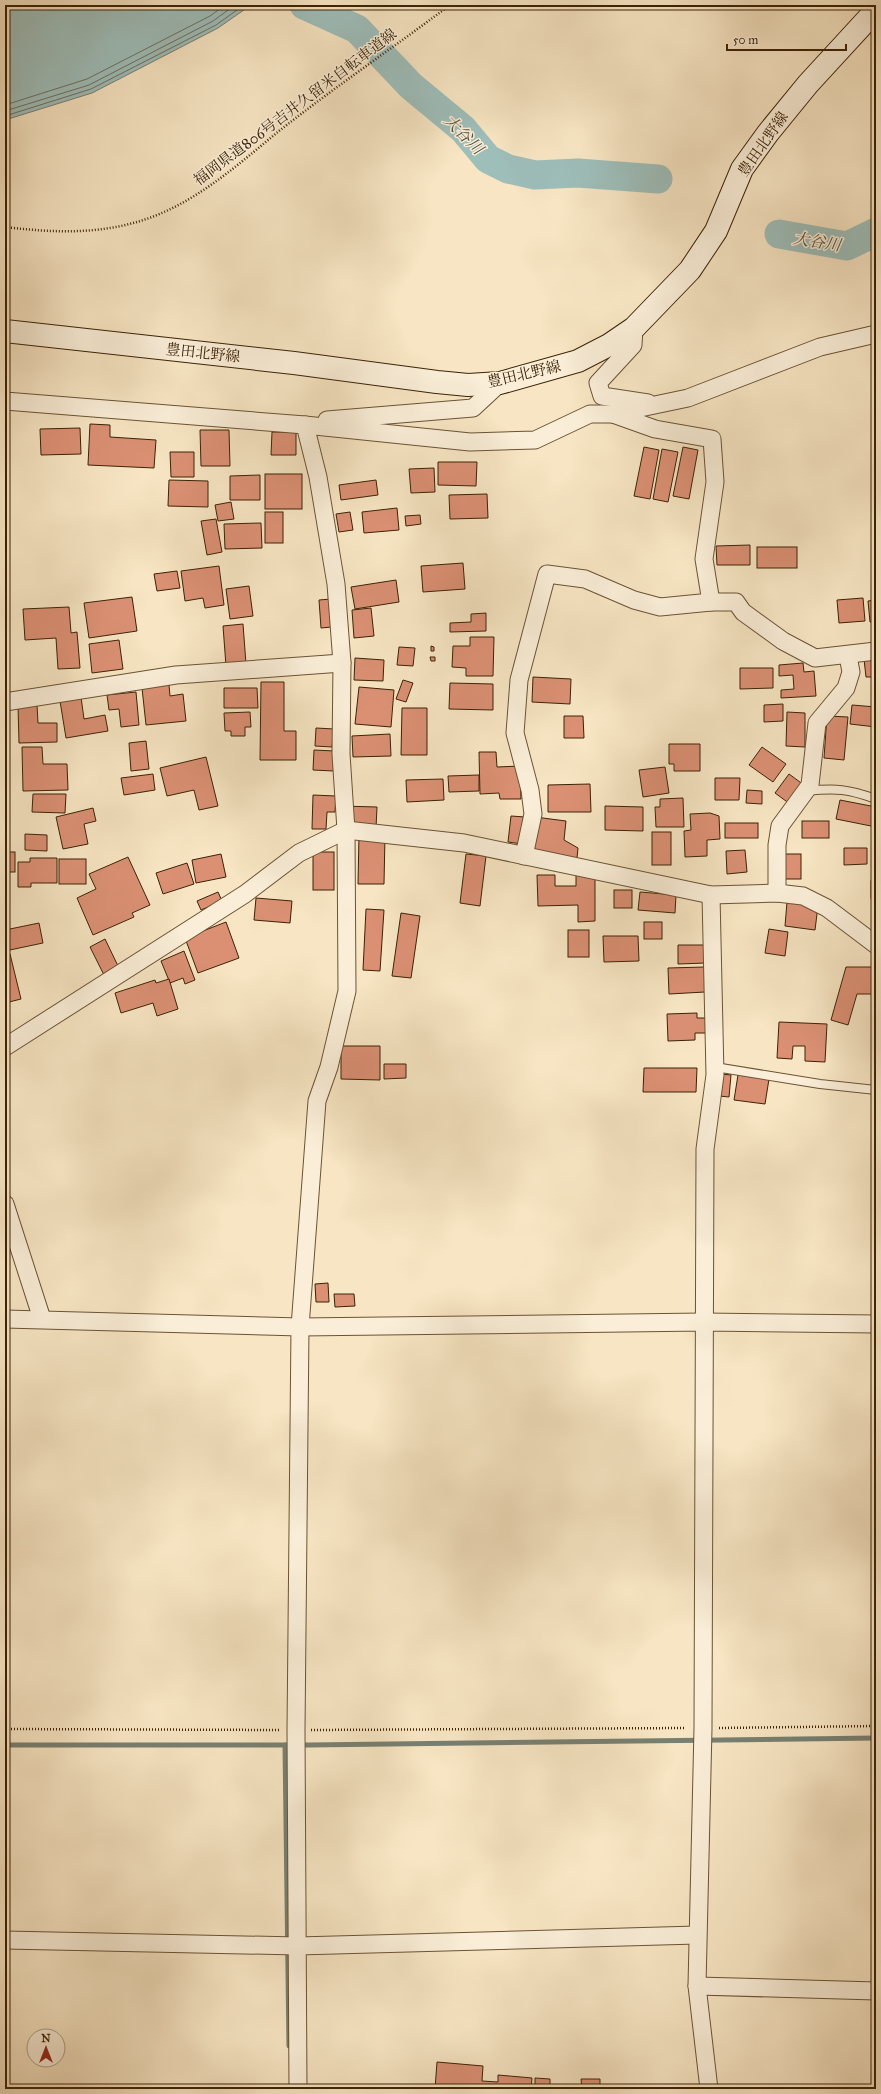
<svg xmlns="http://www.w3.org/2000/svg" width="881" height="2094" font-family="'IM FELL Great Primer','Noto Serif JP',serif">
<rect width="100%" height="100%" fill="#f7e5c3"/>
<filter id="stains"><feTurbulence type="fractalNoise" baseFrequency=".005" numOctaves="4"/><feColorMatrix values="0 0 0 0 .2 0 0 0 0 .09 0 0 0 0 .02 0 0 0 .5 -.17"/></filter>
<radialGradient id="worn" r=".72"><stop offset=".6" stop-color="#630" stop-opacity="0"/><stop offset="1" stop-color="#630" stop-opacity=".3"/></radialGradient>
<!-- water -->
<path fill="#9ebeba" stroke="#778072" d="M5,5H251L218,28L92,93L5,120Z"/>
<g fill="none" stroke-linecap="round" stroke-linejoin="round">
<!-- shore -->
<g stroke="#6d7060" stroke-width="1">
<path d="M5,105L87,79L210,16L225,5"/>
<path d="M5,111L89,85L213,21L235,5"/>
<path d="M5,116L91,89L216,25L244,5"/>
</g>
<!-- stream -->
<g stroke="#778072" stroke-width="5">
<path d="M847,246L876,249"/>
<path d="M5,1745H309L876,1738"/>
<path d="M285,1745L289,2046"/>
</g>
<!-- river -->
<g stroke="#9ebeba" stroke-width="29">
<path d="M304,5L357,29L411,86L463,129L488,159L508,169L535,175L578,173L658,179"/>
<path d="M779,234L847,246L876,232"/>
</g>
</g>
<!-- building -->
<g fill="#db9074" stroke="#3c2205">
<path d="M90,424L110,425V437L156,440L154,468L88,465Z"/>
<path d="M80,428L81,454L41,455L40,429Z"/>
<path d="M200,430H229L230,466H201Z"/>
<path d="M272,432H296V455H271Z"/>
<path d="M644,447L659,450L650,499L634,496Z"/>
<path d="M683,447L698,450L689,499L673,496Z"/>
<path d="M662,449L678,452L668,502L653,499Z"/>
<path d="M170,452H194V477H171Z"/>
<path d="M438,462H477L476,486L438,485Z"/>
<path d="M434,468L435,492L411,493L409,469Z"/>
<rect x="265" y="474" width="37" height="35"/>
<path d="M260,475V500H230V476Z"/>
<path d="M169,480L208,481V507L168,506Z"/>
<path d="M376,480L378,495L341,500L339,485Z"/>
<path d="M487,494L488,518L450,519L449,495Z"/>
<path d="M231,502L234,519L218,521L215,505Z"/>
<path d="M397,508L399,530L364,533L362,512Z"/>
<rect x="265" y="512" width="18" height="31"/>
<path d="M350,512L353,530L339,532L336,514Z"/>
<path d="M420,515L421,524L406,526L405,516Z"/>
<path d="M216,519L222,552L207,555L201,521Z"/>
<path d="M261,523L262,548L225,549L224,524Z"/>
<path d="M750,545V565H717L716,546Z"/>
<rect x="757" y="547" width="40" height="21"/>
<path d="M463,563L465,589L423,592L421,566Z"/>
<path d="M219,566L224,605L205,608L203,598L185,601L181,571Z"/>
<path d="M177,571L180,588L157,591L154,574Z"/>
<path d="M396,580L399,602L355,609L351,587Z"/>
<path d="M249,586L253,616L230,619L226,589Z"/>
<path d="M132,597L137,631L89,638L84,603Z"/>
<path d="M863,598L865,621L839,623L837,600Z"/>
<path d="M331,599L332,627L321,628L319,600Z"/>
<path d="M876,600V622H870L868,601Z"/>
<path d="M69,607L71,633L77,632L80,668L58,669L56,638L25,640L23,609Z"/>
<path d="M371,608L374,636L354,638L352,610Z"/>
<path d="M486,613V631L450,632V623L471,622V614Z"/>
<path d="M243,624L246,664L226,666L223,626Z"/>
<path d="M470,637H494L493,676H466V668L452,667L453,646H470Z"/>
<path d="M119,640L123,669L92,673L89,644Z"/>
<path d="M431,646L434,647V651H431Z"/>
<path d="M399,647L415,648L413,666L397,665Z"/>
<path d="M430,657H435V661H431Z"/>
<path d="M355,658L384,660L383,681L354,680Z"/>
<path d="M876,658V677H866L864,659Z"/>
<path d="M803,663L804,672L814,671L816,696L781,698V690L794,689L793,675L779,676V665Z"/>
<path d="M740,668H773V688L740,689Z"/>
<path d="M533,677L571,679L570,704L532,702Z"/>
<path d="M403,680L413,683L406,702L396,699Z"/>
<path d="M261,682H284V731H296V760H260Z"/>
<path d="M450,683L493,684V710L449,709Z"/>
<path d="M169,685L170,696L183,694L186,721L146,725L142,688Z"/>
<path d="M359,687L394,690L391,727L355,724Z"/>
<path d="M224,688H257L258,708H224Z"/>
<path d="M136,692L139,725L121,727L119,709L109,710L107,695Z"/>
<path d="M81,697L84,719L105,715L108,731L66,738L60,701Z"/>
<path d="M783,704V721L764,722V705Z"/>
<path d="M18,705H37L38,723H57V742L19,743Z"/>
<path d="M852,705L876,707V727L850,724Z"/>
<path d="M402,708H427V755H401Z"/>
<path d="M250,712L251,727H245V736H231V731H225L224,713Z"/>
<path d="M787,712L805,713V747L786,746Z"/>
<path d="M564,716H583L584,738H564Z"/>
<path d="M827,716L848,717L844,760L824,758Z"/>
<path d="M316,728L334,729L332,747L315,746Z"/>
<path d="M390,734L391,756L353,757L352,736Z"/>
<path d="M146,741L149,769L131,771L129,743Z"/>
<path d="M669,744H700V771H674V764H669Z"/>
<path d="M22,747H42L43,764H67L68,790L23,791Z"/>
<path d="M762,747L786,764L773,782L749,765Z"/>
<path d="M314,750L335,751L334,771L313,770Z"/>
<path d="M479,752H496L497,767L520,766L521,799H500L499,793L480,794Z"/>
<path d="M206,757L218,806L199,810L194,790L167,796L160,768Z"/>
<path d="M665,767L669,793L643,797L639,770Z"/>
<path d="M153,774L155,790L124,795L121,778Z"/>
<path d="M789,774L804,785L790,804L775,793Z"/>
<path d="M479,775V791L449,792L448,776Z"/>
<path d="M715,778H740L739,800H715Z"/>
<path d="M443,779L444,800L407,802L406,780Z"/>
<path d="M590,784L591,812H548V785Z"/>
<path d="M747,790L762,791V804L746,803Z"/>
<path d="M33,794H66L65,813L32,812Z"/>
<path d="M313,795L336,796L335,812H327L326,829H312Z"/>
<path d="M683,798L684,827H656L655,807H660V799Z"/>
<path d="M840,800L876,807V827L836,819Z"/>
<path d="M341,806L377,807L376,828L340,826Z"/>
<path d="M605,806L643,807V831L605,830Z"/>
<path d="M93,808L96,821L84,824L88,844L63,849L56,817Z"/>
<path d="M710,813L719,816L720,839L707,840V856L685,857L684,831L691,830L690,814Z"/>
<path d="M511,816L525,817L522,844L508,842Z"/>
<path d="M535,817L566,821L564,840L578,848L577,858L531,852Z"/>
<rect x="802" y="821" width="27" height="17"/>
<rect x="725" y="823" width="33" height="15"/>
<rect x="652" y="832" width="19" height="33"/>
<path d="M25,834L47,835V851L25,850Z"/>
<path d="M359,835H385L384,884H358Z"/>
<path d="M844,848H867V864L844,865Z"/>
<path d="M745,850L747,872L727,874L726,851Z"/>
<rect x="5" y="852" width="10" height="20"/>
<rect x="313" y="852" width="21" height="38"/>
<path d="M221,854L226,877L196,883L192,860Z"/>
<path d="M466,854L486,856L480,906L460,903Z"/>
<rect x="784" y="854" width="17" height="25"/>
<path d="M128,857L150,905L132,913L134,917L93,935L77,898L96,889L89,874Z"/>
<path d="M30,858H57V883H31V887H18V862H30Z"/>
<rect x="59" y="859" width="27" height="25"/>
<path d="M187,863L194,884L163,894L156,873Z"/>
<path d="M576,874H595V921L578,922V905L538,906L537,875H555V886H576Z"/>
<rect x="871" y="881" width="5" height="17"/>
<rect x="614" y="890" width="18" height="18"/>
<path d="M218,892L222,901L201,910L197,901Z"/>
<path d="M640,892L676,895L675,913L638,910Z"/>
<path d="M256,898L292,901L290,923L254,920Z"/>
<path d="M787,902L818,906L815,930L785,926Z"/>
<path d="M366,909L384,910L380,971L363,970Z"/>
<path d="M401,913L420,916L411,978L392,976Z"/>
<path d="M226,922L239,958L198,973L185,938Z"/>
<rect x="644" y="922" width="18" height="17"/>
<path d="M39,923L43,943L5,951V930Z"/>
<path d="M769,929L788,932L785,956L765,953Z"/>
<rect x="568" y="930" width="21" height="27"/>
<path d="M603,936H638L639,961L604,962Z"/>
<path d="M105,939L119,968L104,975L90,947Z"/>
<path d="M678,945H706V963L678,964Z"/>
<path d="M184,951L195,980L185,984L183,978L170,983L161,961Z"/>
<path d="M10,954L21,999L5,1003V955Z"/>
<path d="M705,967V992L669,994L668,968Z"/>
<path d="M846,967H876V994H857L848,1025L831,1020Z"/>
<path d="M169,979L178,1009L157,1016L153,1003L121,1013L115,993L155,980L156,983Z"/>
<path d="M697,1013V1018H707L708,1033H695V1040L668,1041L667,1014Z"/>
<path d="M779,1022L827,1024L825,1062L805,1061V1046H793L792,1059L777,1058Z"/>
<path d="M341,1046H380V1080L341,1079Z"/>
<path d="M384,1064H406V1078L384,1079Z"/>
<path d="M644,1068H697L696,1092H643Z"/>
<path d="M721,1074L731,1075L729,1097L719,1096Z"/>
<path d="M738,1075L769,1079L765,1104L734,1100Z"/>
<path d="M328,1283L329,1302H316L315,1284Z"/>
<path d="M334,1294H354L355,1306L335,1307Z"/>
<path d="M437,2062L483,2066L482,2081L498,2082V2075L532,2078L531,2089H435Z"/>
<path d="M535,2078L550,2079V2089H535Z"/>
<path d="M581,2079H600V2089H582Z"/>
</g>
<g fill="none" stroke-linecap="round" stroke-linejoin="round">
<!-- lane casing -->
<g stroke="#6b5334" stroke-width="10">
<g id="lane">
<path d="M807,791C836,788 848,789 876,799"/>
<path d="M715,1067L820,1084L876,1090"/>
</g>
</g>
<!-- street casing -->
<g stroke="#6b5334" stroke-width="19">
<g id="street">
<path d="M634,328L633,345L598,383L602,396L648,403"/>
<path d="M5,401L305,425L470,442L535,440L590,414H612L688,398L820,347L876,334"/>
<path d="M613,414L655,429L712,439L715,482L704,559L711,602"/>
<path d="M327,420L473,408L500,383"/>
<path d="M5,702L176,675L342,663"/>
<path d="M524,856L533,814L530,790L515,733L519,680L547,574L585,579L634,600L660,607L711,602H736L743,612L783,641L815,658L876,651"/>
<path d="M777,893V845L780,826L810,785L817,723L846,688L851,672L848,656"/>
<path d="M5,1047L245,894L299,853L346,830L464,843L711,895L777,893L803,896L827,908L876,945"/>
<path d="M5,1204L42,1319"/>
<path d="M5,1319L300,1327L703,1322L876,1324"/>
<path d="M5,1940L298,1946L697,1935"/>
<path d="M697,1986L876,1991"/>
<path d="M298,2089L296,1730L300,1327L317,1101L329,1067L347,991L346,830L341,754L342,663L336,584L318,477L305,425"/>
<path d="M709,2089L697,1986L703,1728L705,1149L715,1075L711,895"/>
</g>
</g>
<!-- secondary casing -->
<g stroke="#3c2205" stroke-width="24">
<path id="secondary" d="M5,331L294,363L437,382L468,385L500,383L578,361L609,345L634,328L690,270L716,231L742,169L768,133L808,84L876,10"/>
</g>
<!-- path -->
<g stroke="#3c2205" stroke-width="2.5" stroke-dasharray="1 2" stroke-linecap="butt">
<path d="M5,227C55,233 104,235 152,217C200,199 240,163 279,131C335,87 394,47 450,5"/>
<path d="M719,1728L876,1726"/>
<path d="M5,1729L280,1730"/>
<path d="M311,1730L686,1728"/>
</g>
<!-- lane -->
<use href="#lane" stroke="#faeed8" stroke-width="8"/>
<!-- street -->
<use href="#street" stroke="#faeed8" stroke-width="17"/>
<!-- secondary -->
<use href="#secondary" stroke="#faeed8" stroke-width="22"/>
</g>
<g text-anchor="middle" stroke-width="3" stroke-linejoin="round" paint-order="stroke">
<!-- street labels -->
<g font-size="15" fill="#3c2205" stroke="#faeed8">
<text transform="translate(295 107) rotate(-37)" y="5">福岡県道806号吉井久留米自転車道線</text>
<text transform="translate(763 144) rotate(-55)" y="5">豊田北野線</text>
<text transform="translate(203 353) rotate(6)" y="5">豊田北野線</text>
<text transform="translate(524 374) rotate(-13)" y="5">豊田北野線</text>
</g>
<!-- water labels -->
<g font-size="16" font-style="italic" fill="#59513b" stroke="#faeed8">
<text transform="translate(464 134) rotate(45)" y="6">大谷川</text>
<text transform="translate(817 241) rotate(9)" y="6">大谷川</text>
</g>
</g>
<!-- margin -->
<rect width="881" height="2094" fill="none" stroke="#f7e5c3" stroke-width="20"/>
<rect x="6" y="6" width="869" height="2082" fill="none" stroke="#3c2205" stroke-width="2"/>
<rect x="10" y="10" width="861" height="2074" fill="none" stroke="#3c2205"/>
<!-- north arrow -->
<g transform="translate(46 2048)"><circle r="19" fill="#faeed8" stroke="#ae9c84"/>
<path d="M0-3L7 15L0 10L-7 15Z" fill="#8f2418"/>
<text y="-6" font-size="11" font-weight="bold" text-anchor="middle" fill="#3c2205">N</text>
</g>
<!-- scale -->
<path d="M727 44v6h119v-6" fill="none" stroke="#3c2205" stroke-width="2"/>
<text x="733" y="44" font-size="12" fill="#3c2205" stroke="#faeed8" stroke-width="3" paint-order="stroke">50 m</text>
<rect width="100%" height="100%" filter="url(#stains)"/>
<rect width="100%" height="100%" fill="url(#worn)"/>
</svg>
